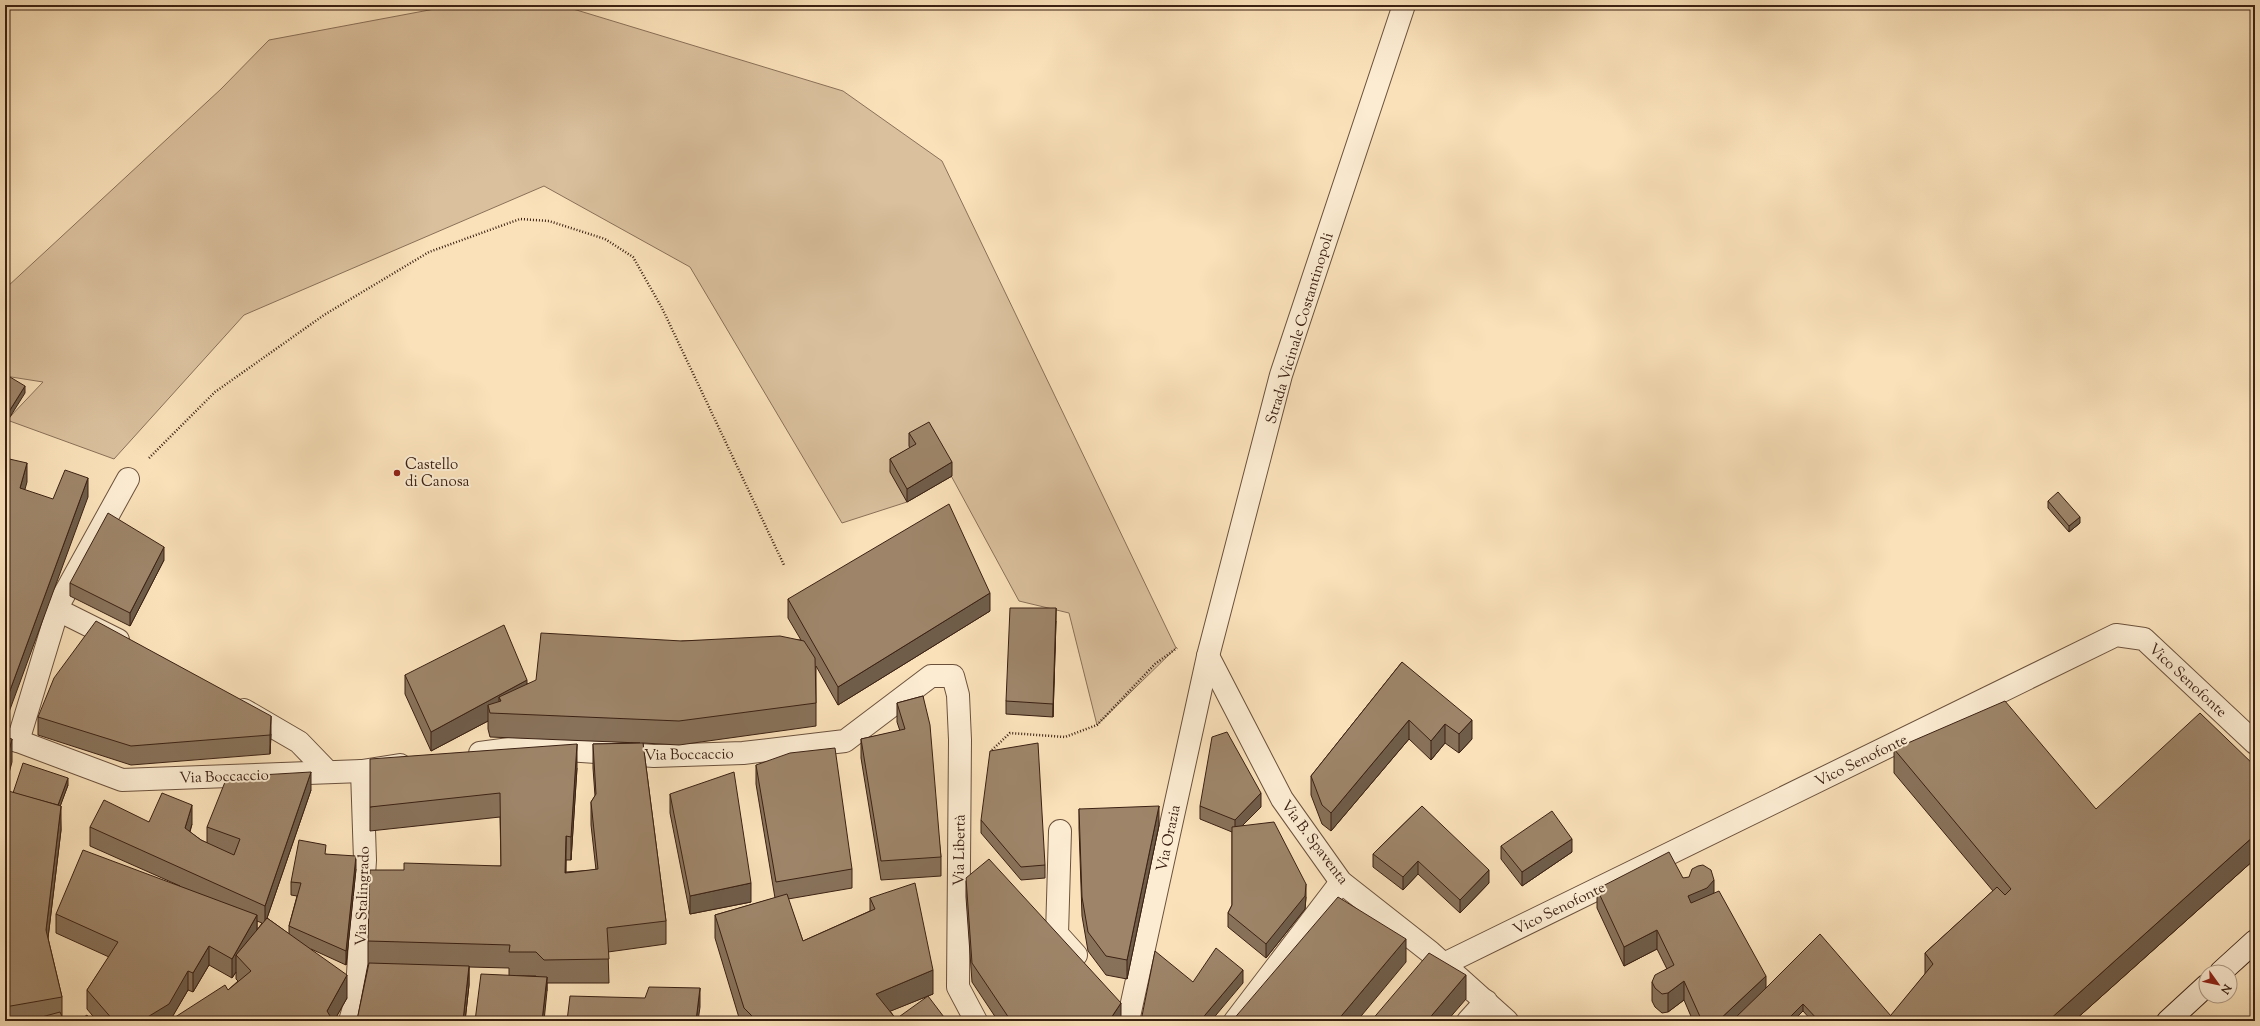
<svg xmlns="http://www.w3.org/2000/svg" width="2260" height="1026" font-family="'Sorts Mill Goudy',serif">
<rect width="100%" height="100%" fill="#fae1b9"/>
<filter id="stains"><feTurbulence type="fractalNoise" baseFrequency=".005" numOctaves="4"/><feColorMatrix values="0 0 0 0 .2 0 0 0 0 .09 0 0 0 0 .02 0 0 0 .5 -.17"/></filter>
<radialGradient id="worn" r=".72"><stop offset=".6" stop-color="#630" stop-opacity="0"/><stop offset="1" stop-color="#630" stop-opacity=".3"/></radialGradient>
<!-- green -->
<path fill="#dac09d" stroke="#8a7058" d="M456,5H560L843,91L942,161L1176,648L1097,725L1069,613L1019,601L929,435L907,502L842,523L690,267L544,186L244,315L114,459L7,420L43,382L5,376L7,287L221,89L269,40Z"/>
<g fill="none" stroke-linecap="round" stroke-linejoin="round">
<!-- street casing -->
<g stroke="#6b513c" stroke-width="24">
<g id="street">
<path d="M58,610L118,640"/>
<path d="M1208,656L1282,799L1341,882L1430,952L1507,1021"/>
<path d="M244,710L299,742L328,772"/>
<path d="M5,738L18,741L122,780L362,771L400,765"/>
<path d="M18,741L60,602L128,479"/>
<path d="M480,753L523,747L654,756L743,753L845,741L931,676H953L958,695L960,740L958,987L976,1021"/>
<path d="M1060,831L1057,934L1076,955"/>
<path d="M1444,964L2116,635L2144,639L2255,743"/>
<path d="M350,1021L353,1011L358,974L363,891L365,860L362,771"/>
<path d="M1128,1021L1208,656L1281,375L1404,5"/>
<path d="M1235,1021L1341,882"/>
<path d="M1468,1021L1486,1001"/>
</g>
</g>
<!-- secondary casing -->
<g stroke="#3b2113" stroke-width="24">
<g id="secondary">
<path d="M2221,972L2255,941"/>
<path d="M2168,1021L2206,986"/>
</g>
</g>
<!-- path -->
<g stroke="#3b2113" stroke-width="2.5" stroke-dasharray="1 2" stroke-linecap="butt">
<path d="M149,458L215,392L324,315L429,252L520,219L549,221L605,239L633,257L662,308L784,565"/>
<path d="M992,750L1010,733L1065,737L1097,725L1155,664L1177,648"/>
</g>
<!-- street -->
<use href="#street" stroke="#fcecd2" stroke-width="22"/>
<!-- secondary -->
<use href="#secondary" stroke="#fcecd2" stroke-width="22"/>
</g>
<!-- wall -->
<g fill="#88725a" stroke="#3b2113" fill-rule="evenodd">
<path d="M909,433L952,476L907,502L890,472V459L910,448L909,446Z"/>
<path d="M2048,501L2080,523L2069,532L2048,508Z"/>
<path d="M164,560L130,626L70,596V583Z"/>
<path d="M788,599L990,611L838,705L816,666V726L679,745L643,743L666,921V944L608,952L609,983H547V991L509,976V968L469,967V985L465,1021H357L368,964V941L404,870L501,866L500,817L370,831V807L577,768L571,860H566V872L596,870L591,825V802L595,796L593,768V744L640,743L490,737L488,729V721L431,751L405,694V675L527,684L682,641L801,640L788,618ZM517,976H536L537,977Z"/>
<path d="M1056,621L1053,717L1006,714V701Z"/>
<path d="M1402,662L1472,739L1459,753L1445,743L1431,760L1409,739L1331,831L1322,824L1311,795V776Z"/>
<path d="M923,696L941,857V876L881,880L861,758V739L900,731L897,722V703Z"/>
<path d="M38,717L271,734L270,754L131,765L38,735Z"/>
<path d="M1894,749L2096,809L2255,766V859L2074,1021H1812L1803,1011L1793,1021H1693L1684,1000L1668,1012L1662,1013L1655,1007L1652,1001V982L1667,969L1657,949L1624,966L1597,908V889L1683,878L1714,893L1766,988L1891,1016L1925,974V953L1993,891L1894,773Z"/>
<path d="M756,765L852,869V888L788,899L803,941L870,911V898L933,994L890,1011L896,1019L947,1021H740L715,938V915L775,898L756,784Z"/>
<path d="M68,785L60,806L61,830L48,938L62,997V1016L64,1021H5V790L13,793Z"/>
<path d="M311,790L267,918L289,934V926L297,896L291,895V882L326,854L356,869L346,965L311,949L347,998L334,1021H97L87,1009V990L109,957L56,933V914L180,886L90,846V827L149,822L192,824L190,832L201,840L207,843V827ZM257,921L262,923L257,930ZM209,965L232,978L236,972V979L238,981L228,990L170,1020L188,990L193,992Z"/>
<path d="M670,794L751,902L690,914L670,813Z"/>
<path d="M1200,806L1261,807L1242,826L1306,897L1305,909L1266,958L1228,927V913L1232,905V832L1200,819Z"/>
<path d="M1422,806L1489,883L1460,913L1418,874L1403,890L1373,867V854Z"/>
<path d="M1079,809L1159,825L1127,979L1106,975L1088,951L1082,916L1079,828Z"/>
<path d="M981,820L1045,865V878L1021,880L981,833Z"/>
<path d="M1501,846L1572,852L1522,886L1501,859Z"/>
<path d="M966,878L1121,1021H998L972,982L966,897Z"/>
</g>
<!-- shaded-wall -->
<g fill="#6f5d4a" stroke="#3b2113">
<path d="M25,386V393L5,425V418Z"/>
<path d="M952,462V476L907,502V489Z"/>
<path d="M27,463V482L20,507V488Z"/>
<path d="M88,478V497L5,723V704Z"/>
<path d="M2080,517V523L2069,532V526Z"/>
<path d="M164,547V560L130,626V613Z"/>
<path d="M990,593V611L838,705V687Z"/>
<path d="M1056,608V621L1053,717V704Z"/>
<path d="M527,680V699L501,701L499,697V713L488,705V721L431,751V732Z"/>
<path d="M271,716V734L270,754V735Z"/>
<path d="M1409,720V739L1331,831V813Z"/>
<path d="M1472,720V739L1459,753V734Z"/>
<path d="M1445,724V743L1431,760V741Z"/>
<path d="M12,739V762L5,788V765Z"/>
<path d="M577,744V768L571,860V837Z"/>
<path d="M311,772V790L265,924V906Z"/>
<path d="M68,778V785L57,815V808Z"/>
<path d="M1261,793V807L1235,833V820Z"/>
<path d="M192,805V824L185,847V828Z"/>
<path d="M61,806V830L46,954V930Z"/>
<path d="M1159,806V825L1127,979V960Z"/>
<path d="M2255,835V859L2074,1021H2048Z"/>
<path d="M566,836V860L565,896V873Z"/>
<path d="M1572,839V852L1522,886V872Z"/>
<path d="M356,856V869L346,965V951Z"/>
<path d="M1418,861V874L1403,890V877Z"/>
<path d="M1489,870V883L1460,913V900Z"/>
<path d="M1714,880V899L1688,915V896Z"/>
<path d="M751,883V902L690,914V896Z"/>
<path d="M1306,884V897L1305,909L1266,958V944Z"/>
<path d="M257,915V934L236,955V972L232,978V959Z"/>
<path d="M1657,930V949L1624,966V947Z"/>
<path d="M1406,939V962L1357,1021H1337Z"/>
<path d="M209,946V965L193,992V973Z"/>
<path d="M469,966V985L465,1021H463Z"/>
<path d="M933,970V994L876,1017V994Z"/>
<path d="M1243,970V983L1211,1021H1200Z"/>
<path d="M188,971V990L170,1021H141Z"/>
<path d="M347,975V998L334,1021H324L327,1011Z"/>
<path d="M1466,975V999L1447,1021H1427Z"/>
<path d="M1766,976V995L1738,1021H1718Z"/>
<path d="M547,977V991L544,1021H542Z"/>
<path d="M1684,981V1000L1668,1012V993Z"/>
<path d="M700,988V1007L698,1021H696Z"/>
<path d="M1121,1003V1021H1109Z"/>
<path d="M1803,1004V1011L1793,1021H1786Z"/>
</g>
<!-- building -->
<g fill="#9e8569" stroke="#3b2113">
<path d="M5,374L25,386L5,418Z"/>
<path d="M929,422L952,462L907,489L890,459L916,444L909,433Z"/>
<path d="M5,458L27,463L20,488L53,499L65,470L88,478L5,704Z"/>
<path d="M2058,492L2080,517L2069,526L2048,501Z"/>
<path d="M949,504L990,593L838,687L788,599Z"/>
<path d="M108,513L164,547L130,613L70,583Z"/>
<path d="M1010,608H1056L1053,704L1006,701Z"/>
<path d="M96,621L271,716L270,735L131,746L38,717L54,678Z"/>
<path d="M504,625L527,680L431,732L405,675Z"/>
<path d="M541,633L682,641L780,636L804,641L815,658L816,703L679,721L490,713L488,705L501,701L499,697L536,680Z"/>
<path d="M1402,662L1472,720L1459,734L1445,724L1431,741L1409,720L1331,813L1322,805L1311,776Z"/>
<path d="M923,696L930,725L941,857L881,861L861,739L905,729L897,703Z"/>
<path d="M2005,701L2096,809L2200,713L2255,766V835L2048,1021H1886L1933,964L1925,953L1997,887L2005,895L2011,889L1894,749Z"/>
<path d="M1227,732L1261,793L1235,820L1200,806L1212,737Z"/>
<path d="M5,737L12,739L5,765Z"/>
<path d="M643,743L666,921L607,928L609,959L544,960L536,952H509L510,945L368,941L370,870H404V863L501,866L500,793L370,807V759L577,744L571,837L566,836L565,873L598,869L591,802L596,794L593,744Z"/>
<path d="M1038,743L1045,865L1021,867L981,820L990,751Z"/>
<path d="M835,748L852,869L776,882L756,765L790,753Z"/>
<path d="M23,763L68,778L58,805L13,793Z"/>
<path d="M311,772L265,906L90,827L104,800L149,822L162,793L192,805L185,828L201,840L234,855L240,839L207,827L227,777Z"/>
<path d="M734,772L751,883L690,896L670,794Z"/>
<path d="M5,790L61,806L46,930L62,997L5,1007Z"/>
<path d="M1159,806L1127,960L1106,956L1088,932L1082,897L1079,809Z"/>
<path d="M1422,806L1489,870L1460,900L1418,861L1403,877L1373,854Z"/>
<path d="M1552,811L1572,839L1522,872L1501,846Z"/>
<path d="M1274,822L1306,884L1305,896L1266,944L1228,913L1232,905V827Z"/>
<path d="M299,840L326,845L325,854L356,856L346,951L289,926L301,883L291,882Z"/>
<path d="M83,850L257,915L232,959L209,946L193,973L188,971L169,1004L141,1021H114L87,990L118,942L56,914Z"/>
<path d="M1669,852L1683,878L1689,877L1692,869L1698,866L1703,865L1711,870L1714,880L1707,888L1688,896L1691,903L1719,891L1766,976L1718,1021H1702L1684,981L1668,993L1662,994L1655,988L1652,982L1655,975L1674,965L1657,930L1624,947L1597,889Z"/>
<path d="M989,859L1121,1003L1109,1021H1011L972,963L966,878Z"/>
<path d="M915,883L933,970L876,994L896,1019L928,996L947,1021H756H757L744,1008L715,915L787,894L803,941L875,909L870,898Z"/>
<path d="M1338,897L1406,939L1337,1021H1232Z"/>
<path d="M267,918L347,975L327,1011L330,1016L324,1021H294L291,1018L288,1021H169L225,985L228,990L251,971L236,955Z"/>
<path d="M1820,934L1891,1016L1886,1021H1819L1803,1004L1786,1021H1732L1766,988Z"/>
<path d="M1216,948L1243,970L1200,1021H1141L1155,951L1193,982Z"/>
<path d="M1429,953L1466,975L1427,1021H1371Z"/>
<path d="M369,963L469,966L463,1021H359L357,1020Z"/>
<path d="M481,974L547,977L542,1021H475Z"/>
<path d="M649,987L700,988L696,1021H567L570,996L645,998Z"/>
<path d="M60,1012L64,1021H27Z"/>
<path d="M87,1015L91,1021H78Z"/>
</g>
<!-- markers -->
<circle fill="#8f2418" stroke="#fcecd2" stroke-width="1.5" cx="397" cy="473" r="4"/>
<g text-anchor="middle" stroke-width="4" stroke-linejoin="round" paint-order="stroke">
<!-- street labels -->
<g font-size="15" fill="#3b2113" stroke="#fcecd2">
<text transform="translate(1299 328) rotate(-73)" y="5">Strada Vicinale Costantinopoli</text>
<text transform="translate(2188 680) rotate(43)" y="5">Vico Senofonte</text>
<text transform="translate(689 754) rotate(-1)" y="5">Via Boccaccio</text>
<text transform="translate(1861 760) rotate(-26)" y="5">Vico Senofonte</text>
<text transform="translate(224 776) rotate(-2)" y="5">Via Boccaccio</text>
<text transform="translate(1168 838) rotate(-78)" y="5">Via Orazia</text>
<text transform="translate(1315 842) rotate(53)" y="5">Via B. Spaventa</text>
<text transform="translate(959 850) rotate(-89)" y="5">Via Libertà</text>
<text transform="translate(362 896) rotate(-88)" y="5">Via Stalingrado</text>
<text transform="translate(1559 908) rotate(-26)" y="5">Vico Senofonte</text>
</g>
<!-- poi labels -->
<g font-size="15" fill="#3b2113" stroke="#fcecd2" text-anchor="start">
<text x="405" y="469">Castello<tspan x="405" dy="17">di Canosa</tspan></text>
</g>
</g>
<!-- margin -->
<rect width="2260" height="1026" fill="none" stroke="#fae1b9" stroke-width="20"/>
<rect x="6" y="6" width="2248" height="1014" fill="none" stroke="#3b2113" stroke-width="2"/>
<rect x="10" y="10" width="2240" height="1006" fill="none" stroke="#3b2113"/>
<!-- north arrow -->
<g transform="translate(2218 984) rotate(123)"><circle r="19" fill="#fcecd2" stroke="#af9b86"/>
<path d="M0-3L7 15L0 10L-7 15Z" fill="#8f2418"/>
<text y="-6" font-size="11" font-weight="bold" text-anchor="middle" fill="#3b2113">N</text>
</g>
<rect width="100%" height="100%" filter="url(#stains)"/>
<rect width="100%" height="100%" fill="url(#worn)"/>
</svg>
